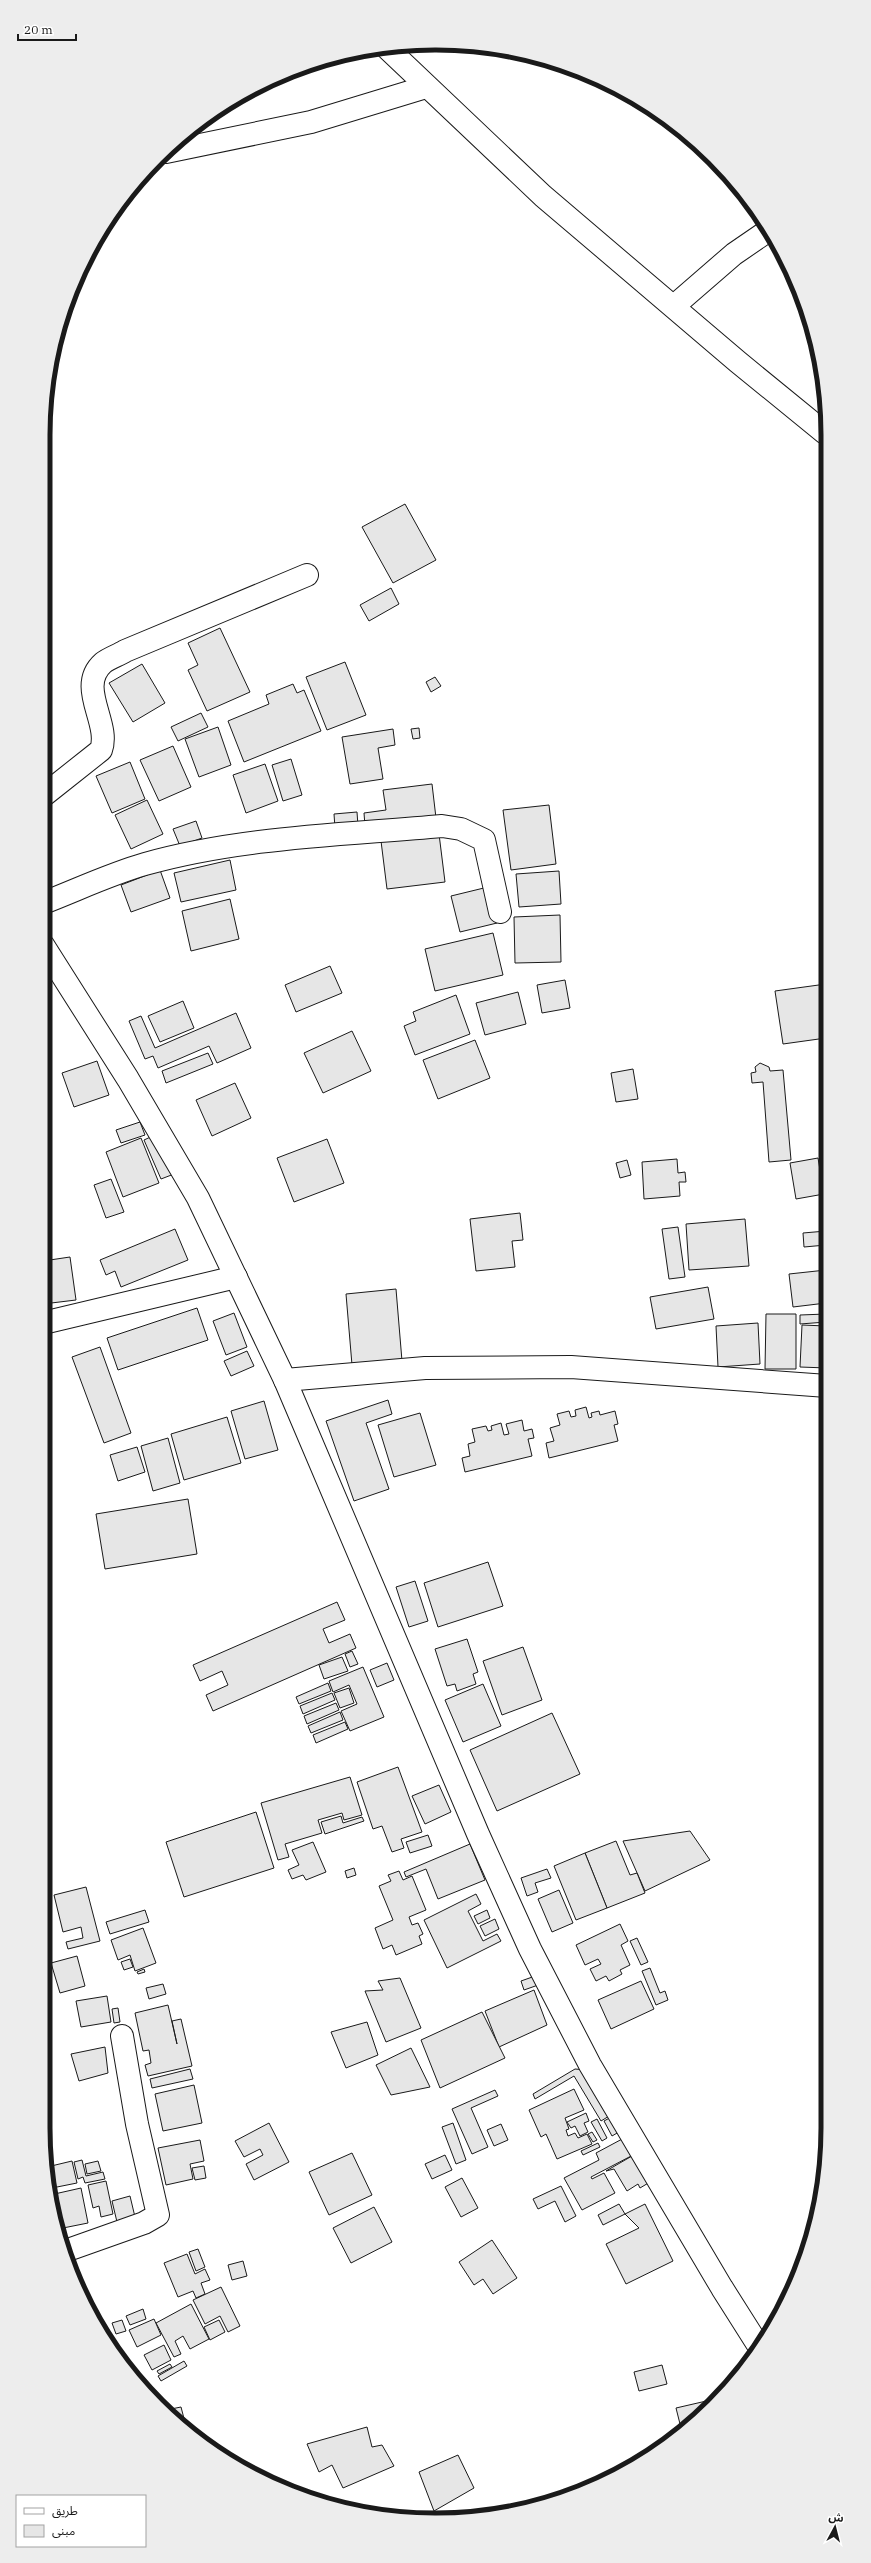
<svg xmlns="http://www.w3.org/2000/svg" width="871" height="2563" font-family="'IBM Plex Serif','Noto Sans Arabic',serif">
<rect width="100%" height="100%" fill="#fff"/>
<!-- building -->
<g fill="#e6e6e6" stroke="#1a1a1a">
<path d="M405,504L436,560L393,583L362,527Z"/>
<path d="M391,588L399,604L369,621L360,605Z"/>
<path d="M220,628L250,692L207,711L188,670L198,665L188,643Z"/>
<path d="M345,662L366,715L327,730L306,677Z"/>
<path d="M142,664L165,703L133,722L109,683Z"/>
<path d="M435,677L441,686L431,692L426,682Z"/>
<path d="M293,684L297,693L304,690L321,731L244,762L228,721L269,704L266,695Z"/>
<path d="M201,713L208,727L178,741L171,727Z"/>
<path d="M218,727L231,765L199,777L185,739Z"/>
<path d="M419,728L420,738L413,739L411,729Z"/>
<path d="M393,729L395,745L378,748L383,779L350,784L342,737Z"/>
<path d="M173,746L191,787L159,801L140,760Z"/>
<path d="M291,759L302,795L283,801L272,765Z"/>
<path d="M130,762L145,799L112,813L96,776Z"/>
<path d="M265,764L278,801L246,813L233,775Z"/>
<path d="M432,784L436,818L365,826L364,813L386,810L383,790Z"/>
<path d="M147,800L163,834L131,849L115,815Z"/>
<path d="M549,805L556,864L511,870L503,810Z"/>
<path d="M357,812L358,826L335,828L334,814Z"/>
<path d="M196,821L202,838L180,846L173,829Z"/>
<path d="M439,834L445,882L387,889L381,841Z"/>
<path d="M230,860L236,890L181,902L174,873Z"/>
<path d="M160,870L170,898L131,912L121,885Z"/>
<path d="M559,871L561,904L519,907L516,874Z"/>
<path d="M488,887L497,923L460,932L451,896Z"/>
<path d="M230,899L239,939L191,951L182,911Z"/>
<path d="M560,915L561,962L515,963L514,917Z"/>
<path d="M493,933L503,975L435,991L425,949Z"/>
<path d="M330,966L342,993L296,1012L285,985Z"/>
<path d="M565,980L570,1008L542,1013L537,985Z"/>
<path d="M826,984V1038L783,1044L775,991Z"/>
<path d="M518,992L526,1024L485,1035L476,1003Z"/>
<path d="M456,995L470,1034L415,1055L404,1026L416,1021L413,1012Z"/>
<path d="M183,1001L194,1028L160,1042L148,1016Z"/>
<path d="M236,1013L251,1048L217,1063L209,1046L158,1068L153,1056L145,1059L129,1021L141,1016L155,1048Z"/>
<path d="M352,1031L371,1071L323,1093L304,1053Z"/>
<path d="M475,1040L490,1078L438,1099L423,1060Z"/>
<path d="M208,1053L213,1064L166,1083L162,1071Z"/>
<path d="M97,1061L109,1095L74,1107L62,1073Z"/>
<path d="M760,1063L769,1067L770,1071L783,1070L791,1160L769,1162L763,1082L752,1083L751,1073L756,1072L755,1067Z"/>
<path d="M633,1069L638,1099L616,1102L611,1073Z"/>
<path d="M235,1083L251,1118L212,1136L196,1100Z"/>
<path d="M140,1122L145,1135L121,1143L116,1130Z"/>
<path d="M157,1134L174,1174L161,1179L144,1140Z"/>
<path d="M141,1138L159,1183L123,1197L106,1152Z"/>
<path d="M327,1139L344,1183L294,1202L277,1158Z"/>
<path d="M826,1156V1172L824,1157Z"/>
<path d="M818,1158L824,1194L796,1199L790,1163Z"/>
<path d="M677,1159L678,1173L685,1172L686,1182H679L680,1196L644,1199L642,1162Z"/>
<path d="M627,1160L631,1175L620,1178L616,1163Z"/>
<path d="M111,1179L124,1212L106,1218L94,1185Z"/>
<path d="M520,1213L523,1240L512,1241L515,1267L476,1271L470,1219Z"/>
<path d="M745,1219L749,1266L689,1270L686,1224Z"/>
<path d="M678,1227L685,1277L669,1279L662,1229Z"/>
<path d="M175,1229L188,1260L121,1287L115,1271L106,1275L100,1260Z"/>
<path d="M826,1231V1245L804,1247L803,1233Z"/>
<path d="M70,1257L76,1300L43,1304V1261Z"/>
<path d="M826,1270V1303L793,1307L789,1274Z"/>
<path d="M708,1287L714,1319L656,1329L650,1297Z"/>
<path d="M396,1289L402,1361L352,1365L346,1294Z"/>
<path d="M197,1308L208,1340L118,1370L107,1338Z"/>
<path d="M234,1313L247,1347L226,1355L213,1321Z"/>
<path d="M766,1314H796V1369H765Z"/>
<path d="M826,1314V1322L800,1324V1315Z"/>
<path d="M758,1323L760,1364L718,1367L716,1326Z"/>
<path d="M802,1325L826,1326L827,1368L800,1367Z"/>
<path d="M100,1347L131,1433L104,1443L72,1357Z"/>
<path d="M247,1351L254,1366L231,1376L224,1361Z"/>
<path d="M388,1400L392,1414L366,1423L389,1489L354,1501L326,1421Z"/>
<path d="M264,1401L278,1450L245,1459L231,1411Z"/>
<path d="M586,1407L589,1418L592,1417L591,1413L599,1411L600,1415L615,1411L618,1424L614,1425L618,1441L549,1458L546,1443L554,1441L550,1428L560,1425L557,1414L569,1411L571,1417L576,1416L575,1410Z"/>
<path d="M420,1413L436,1465L394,1477L378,1425Z"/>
<path d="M227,1417L241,1463L184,1480L171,1434Z"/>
<path d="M522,1420L524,1431L532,1429L534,1438L528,1439L532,1456L465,1472L462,1458L470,1456L468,1444L475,1442L472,1429L486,1426L488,1431L492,1430L491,1426L501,1423L504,1435L509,1434L506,1424Z"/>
<path d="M168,1438L180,1483L153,1491L141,1446Z"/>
<path d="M137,1447L145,1472L118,1481L110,1455Z"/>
<path d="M188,1499L197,1554L105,1569L96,1514Z"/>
<path d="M488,1562L503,1606L438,1627L424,1583Z"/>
<path d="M415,1581L428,1621L409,1627L396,1587Z"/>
<path d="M337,1602L345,1620L323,1629L329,1643L350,1634L356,1648L213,1711L206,1695L228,1685L222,1671L200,1681L193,1665Z"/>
<path d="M467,1639L478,1672L473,1674L476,1684L457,1691L455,1684L447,1686L435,1649Z"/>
<path d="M523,1647L542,1700L502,1715L483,1661Z"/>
<path d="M352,1651L358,1664L350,1667L345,1654Z"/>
<path d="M342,1657L348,1671L324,1679L319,1665Z"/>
<path d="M387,1663L394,1680L377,1687L370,1670Z"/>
<path d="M363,1667L384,1717L350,1731L341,1711L357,1704L349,1685L333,1692L329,1681Z"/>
<path d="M328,1683L331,1691L299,1704L296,1697Z"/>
<path d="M483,1684L501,1726L463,1742L445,1700Z"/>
<path d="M349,1688L354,1703L340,1708L334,1693Z"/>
<path d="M332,1693L335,1700L303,1714L300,1706Z"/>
<path d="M336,1703L339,1710L307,1724L304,1716Z"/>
<path d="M340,1712L343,1720L311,1733L308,1726Z"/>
<path d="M552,1713L580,1774L497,1811L470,1750Z"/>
<path d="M345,1722L348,1729L316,1743L313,1735Z"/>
<path d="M398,1767L422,1832L401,1839L404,1848L392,1852L382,1826L373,1829L357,1782Z"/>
<path d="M350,1777L362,1815L344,1820L342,1813L318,1820L322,1833L285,1844L289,1857L278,1860L261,1803Z"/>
<path d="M439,1785L451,1812L425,1824L412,1796Z"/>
<path d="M256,1812L274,1868L184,1897L166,1842Z"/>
<path d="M341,1816L343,1823L362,1817L364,1821L325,1834L321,1822Z"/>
<path d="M690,1831L710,1860L645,1891L623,1841Z"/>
<path d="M428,1835L432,1846L410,1853L406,1842Z"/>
<path d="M616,1841L630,1875L637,1873L645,1893L607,1908L585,1853Z"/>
<path d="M313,1842L326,1872L306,1880L303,1875L292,1879L288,1870L299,1865L292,1850Z"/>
<path d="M470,1844L485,1880L438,1899L426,1869L406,1877L404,1872Z"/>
<path d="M585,1853L607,1908L576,1920L554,1866Z"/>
<path d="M354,1868L356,1875L347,1878L345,1871Z"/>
<path d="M547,1869L551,1878L535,1883L538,1892L527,1896L521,1878Z"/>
<path d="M399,1871L403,1880L412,1876L426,1910L409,1917L412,1925L418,1923L423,1934L419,1936L422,1944L396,1955L392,1945L383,1949L375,1928L393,1920L379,1886L391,1881L388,1875Z"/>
<path d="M86,1887L100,1941L68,1949L66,1942L83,1938L81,1927L63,1932L54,1895Z"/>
<path d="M559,1890L573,1923L552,1932L538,1899Z"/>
<path d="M476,1894L481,1904L468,1911L483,1941L497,1934L501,1941L447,1968L424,1920Z"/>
<path d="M145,1910L149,1922L110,1934L106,1922Z"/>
<path d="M487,1910L490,1918L478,1924L474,1916Z"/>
<path d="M495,1919L499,1929L485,1936L480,1926Z"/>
<path d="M620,1924L628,1941L621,1945L630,1965L620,1970L622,1974L609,1981L606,1976L596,1981L590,1969L601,1964L598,1959L585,1965L576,1945Z"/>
<path d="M143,1928L156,1963L135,1971L130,1955L118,1960L111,1940Z"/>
<path d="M637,1938L648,1962L641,1965L630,1941Z"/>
<path d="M77,1956L85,1986L60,1993L51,1963Z"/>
<path d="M130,1959L133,1967L124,1970L121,1962Z"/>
<path d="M650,1968L660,1993L665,1991L668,2000L656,2005L642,1971Z"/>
<path d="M144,1969L145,1972L138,1974L137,1972Z"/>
<path d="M538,1975L541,1984L524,1990L521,1981Z"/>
<path d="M400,1978L421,2028L386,2042L365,1991L383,1990L378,1981Z"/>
<path d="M641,1981L654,2009L611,2029L598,2000Z"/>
<path d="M163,1984L166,1994L149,1999L146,1988Z"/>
<path d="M534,1990L547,2025L499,2047L485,2011Z"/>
<path d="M107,1996L111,2022L81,2027L76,2001Z"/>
<path d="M168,2005L177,2044L172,2021L181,2019L192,2066L148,2076L145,2065L151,2063L149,2050L143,2051L135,2013Z"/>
<path d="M118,2008L120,2022L114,2023L112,2009Z"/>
<path d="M482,2012L505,2058L440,2088L421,2040Z"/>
<path d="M367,2022L378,2055L346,2068L331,2032Z"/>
<path d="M105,2047L108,2073L79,2081L71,2054Z"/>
<path d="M411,2048L430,2087L391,2095L376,2065Z"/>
<path d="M190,2069L193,2079L152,2088L150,2079Z"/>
<path d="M575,2069L588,2070L614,2113L601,2121L574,2076L535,2099L533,2094Z"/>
<path d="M194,2085L202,2123L163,2131L155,2094Z"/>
<path d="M574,2089L584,2110L565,2118L569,2129L566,2130L568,2136L575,2133L578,2138L587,2134L592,2144L557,2159L546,2134L541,2137L529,2110Z"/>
<path d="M495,2090L498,2096L471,2108L488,2147L472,2154L452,2109Z"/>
<path d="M586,2113L589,2121L584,2123L588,2132L580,2136L575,2126L571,2128L567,2122Z"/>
<path d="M615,2115L624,2129L612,2136L604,2121Z"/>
<path d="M597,2119L607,2138L602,2141L591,2122Z"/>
<path d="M269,2123L289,2162L254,2180L246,2164L263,2155L260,2149L244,2157L235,2141Z"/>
<path d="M453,2123L466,2160L456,2164L442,2127Z"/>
<path d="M501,2124L508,2140L494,2146L487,2130Z"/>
<path d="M592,2132L597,2140L593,2142L588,2134Z"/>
<path d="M624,2138L633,2155L591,2177L592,2179L604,2173L615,2193L582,2210L564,2178L599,2160L596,2153Z"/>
<path d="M200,2140L204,2161L190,2164L193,2179L166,2185L158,2148Z"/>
<path d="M598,2143L600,2147L583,2155L581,2151Z"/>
<path d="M352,2153L372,2195L329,2215L309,2172Z"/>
<path d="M445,2155L452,2170L432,2179L425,2164Z"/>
<path d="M632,2156L655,2179L640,2188L638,2184L627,2191L614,2169L606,2171Z"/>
<path d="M82,2160L86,2176L103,2172L105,2179L85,2183L83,2177L78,2179L74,2162Z"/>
<path d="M72,2161L77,2183L52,2188L51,2183H49L47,2167Z"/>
<path d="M98,2161L101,2171L87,2174L85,2164Z"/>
<path d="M204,2166L206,2178L195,2180L192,2168Z"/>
<path d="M462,2178L478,2208L461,2217L445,2187Z"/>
<path d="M106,2181L113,2214L101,2217L99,2206L93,2208L88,2185Z"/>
<path d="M561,2186L576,2216L565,2222L555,2201L538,2209L533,2199Z"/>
<path d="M81,2188L88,2223L58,2229L50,2195Z"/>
<path d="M130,2196L135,2217L117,2222L112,2201Z"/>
<path d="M619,2204L625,2214L603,2225L598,2215Z"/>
<path d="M645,2204L673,2261L626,2284L606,2244L639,2228L625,2214Z"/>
<path d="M374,2207L392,2242L351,2263L333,2228Z"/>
<path d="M492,2240L517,2278L493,2294L483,2279L474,2285L459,2262Z"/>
<path d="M198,2249L205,2267L196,2271L189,2252Z"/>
<path d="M187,2254L195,2274L205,2269L210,2280L201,2283L205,2294L196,2298L193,2291L178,2297L164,2263Z"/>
<path d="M243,2261L247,2276L232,2280L228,2265Z"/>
<path d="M221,2287L240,2326L228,2332L220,2316L205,2324L193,2300Z"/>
<path d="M191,2304L209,2339L190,2349L183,2336L175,2341L181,2354L174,2357L156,2323Z"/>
<path d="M143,2309L146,2319L130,2325L126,2316Z"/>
<path d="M154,2319L161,2335L137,2347L129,2330Z"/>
<path d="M122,2320L126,2331L116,2334L112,2323Z"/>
<path d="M219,2320L225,2332L210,2340L204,2327Z"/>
<path d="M164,2345L171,2360L152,2370L144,2355Z"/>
<path d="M119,2351L122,2363L115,2353Z"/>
<path d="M184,2361L187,2366L161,2381L158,2376Z"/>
<path d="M170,2364L172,2367L159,2374L157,2371Z"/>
<path d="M662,2365L667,2384L639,2391L634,2372Z"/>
<path d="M715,2399L713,2405L682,2432L676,2408Z"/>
<path d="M181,2407L187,2430L166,2410Z"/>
<path d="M367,2427L372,2447L382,2445L394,2466L343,2488L332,2465L319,2472L307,2444Z"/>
<path d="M458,2455L474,2488L434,2511L419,2472Z"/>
<path d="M260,2472L263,2480L254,2474Z"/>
</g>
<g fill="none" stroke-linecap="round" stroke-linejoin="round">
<!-- minor casing -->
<g stroke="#1a1a1a" stroke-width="24">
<g id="minor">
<path d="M166,152L311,122L426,87"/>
<path d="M674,306L734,254L769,230"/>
<path d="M43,796L101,750C111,723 76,687 103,663C109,658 119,655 125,651L307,575"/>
<path d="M43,903C77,890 110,874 145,864C241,837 343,835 442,826L461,829L484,840L500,912"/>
<path d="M43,945L128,1079L198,1198L285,1380L478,1834L530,1949L590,2065L722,2288L760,2348"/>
<path d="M43,1323L236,1277"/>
<path d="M285,1380L425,1368L571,1367L827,1386"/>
<path d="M65,2251L144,2223L158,2215L137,2124L122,2036"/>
</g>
</g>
<!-- major casing -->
<g stroke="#1a1a1a" stroke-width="24">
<path id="major" d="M387,48L543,196L738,362L825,433"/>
</g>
<!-- minor -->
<use href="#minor" stroke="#fff" stroke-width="22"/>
<!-- major -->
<use href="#major" stroke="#fff" stroke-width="22"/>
</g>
<!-- crop -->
<path d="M0 0H871V2563H0ZM435 50H436A385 385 0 0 1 821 435V2128A385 385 0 0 1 436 2513H435A385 385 0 0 1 50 2128V435A385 385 0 0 1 435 50Z" fill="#ededed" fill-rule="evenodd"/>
<path fill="none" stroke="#1a1a1a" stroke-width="5" d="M435 50H436A385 385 0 0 1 821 435V2128A385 385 0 0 1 436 2513H435A385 385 0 0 1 50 2128V435A385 385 0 0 1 435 50Z"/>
<!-- legend -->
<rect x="16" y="2495" width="130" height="52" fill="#ffffff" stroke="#a3a3a3"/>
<rect x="24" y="2508" width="20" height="6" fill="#ffffff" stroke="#a3a3a3"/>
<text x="52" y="2515" font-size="12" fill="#1a1a1a">طريق</text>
<rect x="24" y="2525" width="20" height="12" fill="#e6e6e6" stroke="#a3a3a3"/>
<text x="52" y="2535" font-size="12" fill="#1a1a1a">مبنى</text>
<!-- north arrow -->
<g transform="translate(835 2527) rotate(7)" stroke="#ffffff" stroke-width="3" paint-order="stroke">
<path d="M0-3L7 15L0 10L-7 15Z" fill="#1a1a1a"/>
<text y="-6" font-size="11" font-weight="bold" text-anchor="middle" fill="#1a1a1a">ش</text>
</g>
<!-- scale -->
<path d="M18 34v6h58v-6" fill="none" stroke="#1a1a1a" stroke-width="2"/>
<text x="24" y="34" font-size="12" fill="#1a1a1a" stroke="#ffffff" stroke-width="3" paint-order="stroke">20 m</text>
</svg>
